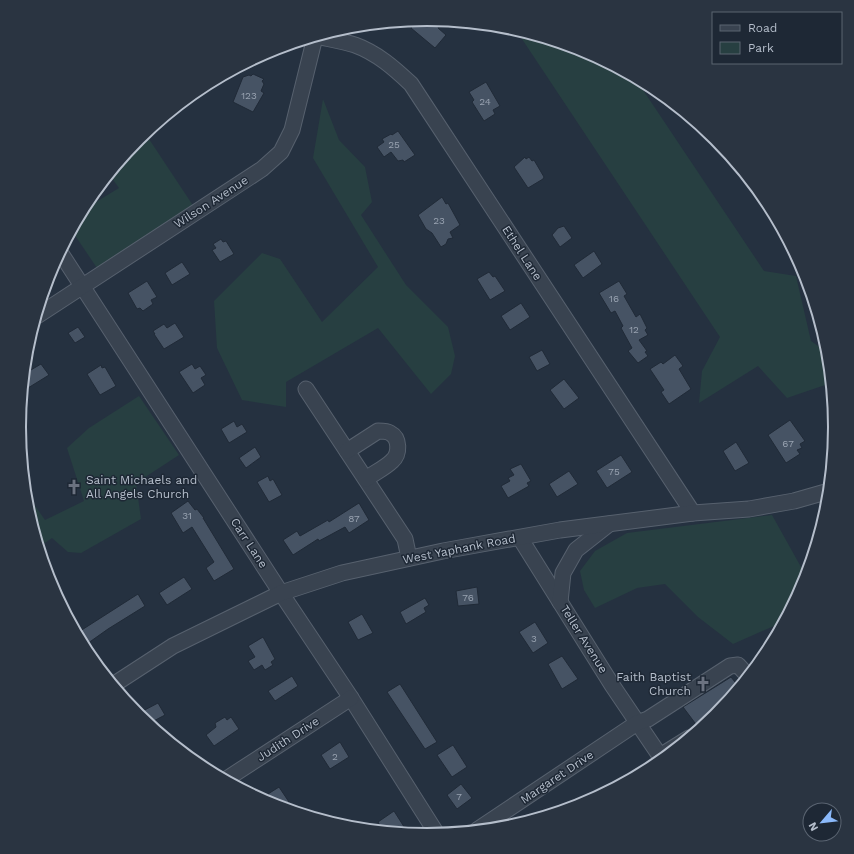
<svg xmlns="http://www.w3.org/2000/svg" width="854" height="854" font-family="'Work Sans',sans-serif">
<rect width="100%" height="100%" fill="#253140"/>
<!-- green -->
<g fill="#273f41">
<path d="M516,30L583,50L635,78L764,271L796,276L811,341L828,353L831,383L787,398L758,366L699,403L702,371L720,337Z"/>
<path d="M323,99L339,140L365,167L372,202L361,215L406,285L448,327L455,356L451,374L431,394L378,328L286,382V407L242,400L217,348L214,301L262,253L280,259L322,322L378,267L313,158Z"/>
<path d="M145,133L194,207L97,268L72,231L83,210L119,188L109,174L139,138Z"/>
<path d="M139,396L179,455L136,483L141,519L81,553L68,552L52,538L39,547L27,506L26,493L45,520L84,501L67,448L89,428Z"/>
<path d="M772,515L806,576L804,583L783,622L733,644L698,617L665,584L637,588L595,608L584,590L580,571L595,551L627,533Z"/>
</g>
<!-- building -->
<g fill="#465364" stroke="#202a37">
<path d="M427,19H432L439,26L438,28L446,35L435,48L411,28L418,20Z"/>
<path d="M253,74L264,79L262,81L264,84L261,91L264,93L253,112L233,102L243,77L249,75L251,76Z"/>
<path d="M486,82L500,106L493,110L495,114L484,121L472,102L474,100L469,92Z"/>
<path d="M398,131L415,155L404,162L403,160L398,161L391,152L384,157L377,147L384,142L382,139L391,134L392,135Z"/>
<path d="M525,157L526,159L529,157L532,161L534,160L544,177L543,179L528,188L514,167Z"/>
<path d="M442,197L446,204L448,203L460,225L450,232L453,238L448,239L446,244L441,247L432,233L426,229L418,215Z"/>
<path d="M564,226L572,238L560,247L552,235L558,228Z"/>
<path d="M221,239L223,242L226,241L234,254L220,262L212,250L216,248L213,244Z"/>
<path d="M594,251L602,264L583,278L574,265Z"/>
<path d="M182,262L190,274L172,285L165,273Z"/>
<path d="M489,272L493,277L495,276L505,291L490,300L477,279Z"/>
<path d="M147,281L157,297L151,300L153,304L143,311L140,308L137,309L128,293Z"/>
<path d="M619,281L627,294L624,296L636,317L640,314L647,328L645,330L648,335L639,340L647,351L645,352L648,356L638,363L628,351L632,348L621,328L623,326L615,311L611,313L599,293Z"/>
<path d="M521,303L530,317L510,330L501,316Z"/>
<path d="M175,323L184,337L164,349L154,334H155L153,331L164,324L167,328Z"/>
<path d="M78,327L85,337L75,343L68,333Z"/>
<path d="M542,350L550,364L537,371L529,357Z"/>
<path d="M675,355L683,366L679,369L691,389L669,404L661,392L664,390L650,369L661,362L663,364Z"/>
<path d="M41,364L49,375L28,388L24,381V374Z"/>
<path d="M192,364L195,369L200,366L206,375L201,378L205,385L193,393L179,372Z"/>
<path d="M101,365L102,368L105,367L116,386L100,395L87,374Z"/>
<path d="M564,379L579,398L564,409L550,390Z"/>
<path d="M790,420L805,441L800,444L802,448L797,450L800,454L786,463L768,435Z"/>
<path d="M234,421L237,427L242,424L247,432L229,443L221,429Z"/>
<path d="M736,442L749,463L735,471L723,451Z"/>
<path d="M255,447L261,457L246,468L239,458Z"/>
<path d="M621,455L632,472L607,488L596,471Z"/>
<path d="M521,464L531,481L527,483L529,486L508,498L501,486L510,481L508,478L514,475L510,469Z"/>
<path d="M569,471L578,484L557,497L549,484Z"/>
<path d="M268,476L270,481L273,479L282,495L269,502L257,482Z"/>
<path d="M188,501L195,510L197,509L204,518H203L234,569L214,581L206,568L214,562L192,527L183,533L171,513Z"/>
<path d="M359,503L369,520L349,533L345,527L319,541L318,539L293,555L283,540L297,531L300,536L328,520L329,522Z"/>
<path d="M184,577L192,589L167,605L159,593Z"/>
<path d="M477,587L479,604L458,606L456,591Z"/>
<path d="M138,594L145,606L108,629L84,646L77,633Z"/>
<path d="M425,598L429,605L424,608L426,612L406,624L400,612Z"/>
<path d="M362,614L373,633L358,640L348,622Z"/>
<path d="M535,622L548,643L533,653L519,632Z"/>
<path d="M263,637L275,659L271,662L273,665L265,670L262,665L254,670L248,661L255,657L248,646Z"/>
<path d="M562,656L578,679L562,689L548,664Z"/>
<path d="M292,676L298,686L275,701L268,691Z"/>
<path d="M731,677L739,687L718,713L698,727L683,707Z"/>
<path d="M400,684L437,742L425,749L387,692Z"/>
<path d="M158,703L165,715L148,724L137,714Z"/>
<path d="M225,717L227,720L231,717L239,729L214,746L206,735L216,727L215,723Z"/>
<path d="M340,742L349,757L330,769L321,755Z"/>
<path d="M453,745L467,767L452,777L437,755Z"/>
<path d="M461,784L472,798L457,809L447,795Z"/>
<path d="M279,787L289,802L281,807L265,801L270,798L268,794Z"/>
<path d="M394,811L408,833L383,831L378,822Z"/>
</g>
<g fill="none" stroke-linecap="round" stroke-linejoin="round">
<!-- minor casing -->
<g stroke="#57616e" stroke-width="17">
<g id="minor">
<path d="M316,36C329,39 343,41 355,45C377,53 394,68 411,84L693,513"/>
<path d="M60,252L281,593L351,698L437,834"/>
<path d="M37,316L262,169L281,152L292,130L315,37"/>
<path d="M306,389L405,539L409,558"/>
<path d="M347,451L378,431C381,431 387,431 390,433C400,438 400,454 392,461C385,468 374,473 366,479"/>
<path d="M520,538L612,685L662,759"/>
<path d="M560,602L563,573L576,550L609,524"/>
<path d="M113,685L173,646L281,593L342,573L443,551L560,530L693,513L749,509L794,501L829,491"/>
<path d="M660,756L689,738"/>
<path d="M225,780L351,698"/>
<path d="M477,830L637,723L648,719L730,666L738,665L748,676"/>
</g>
</g>
<!-- minor -->
<use href="#minor" stroke="#394350" stroke-width="15"/>
</g>
<!-- icons -->
<defs>
<g id="church-bare" transform="scale(1.2)"><path d="M-1.2-6h2.4v3.5h3.3v2.4h-3.3V6h-2.4V-.1h-3.3v-2.4h3.3Z" fill="#6b7280" stroke="#1e2835" stroke-width="2.5" paint-order="stroke"/></g>
</defs>
<g fill-rule="evenodd">
<use href="#church-bare" x="74" y="487"/>
<use href="#church-bare" x="703" y="684"/>
</g>
<g text-anchor="middle" stroke-width="3" stroke-linejoin="round" paint-order="stroke">
<!-- number labels -->
<g font-size="10" fill="#99a3b1">
<text x="249" y="99">123</text>
<text x="485" y="105">24</text>
<text x="394" y="148">25</text>
<text x="439" y="224">23</text>
<text x="614" y="302">16</text>
<text x="634" y="333">12</text>
<text x="788" y="447">67</text>
<text x="614" y="475">75</text>
<text x="187" y="519">31</text>
<text x="354" y="522">87</text>
<text x="468" y="601">76</text>
<text x="534" y="642">3</text>
<text x="335" y="760">2</text>
<text x="459" y="800">7</text>
</g>
<!-- street labels -->
<g font-size="12" fill="#b5becb" stroke="#1e2835">
<text transform="translate(211 202) rotate(-33)" y="4">Wilson Avenue</text>
<text transform="translate(522 253) rotate(57)" y="4">Ethel Lane</text>
<text transform="translate(249 543) rotate(57)" y="4">Carr Lane</text>
<text transform="translate(459 549) rotate(-11)" y="4">West Yaphank Road</text>
<text transform="translate(584 639) rotate(58)" y="4">Teller Avenue</text>
<text transform="translate(288 739) rotate(-33)" y="4">Judith Drive</text>
<text transform="translate(557 777) rotate(-34)" y="4">Margaret Drive</text>
</g>
<!-- poi labels -->
<g font-size="12" fill="#b5becb" stroke="#1e2835" text-anchor="start">
<text x="86" y="484">Saint Michaels and<tspan x="86" dy="14">All Angels Church</tspan></text>
<text x="691" y="681" text-anchor="end">Faith Baptist<tspan x="691" dy="14">Church</tspan></text>
</g>
</g>
<!-- crop -->
<path d="M0 0H854V854H0ZM26 427a401 401 0 1 1 802 0a401 401 0 1 1-802 0Z" fill="#2a3441" fill-rule="evenodd"/>
<path fill="none" stroke="#b5becb" stroke-width="2" d="M26 427a401 401 0 1 1 802 0a401 401 0 1 1-802 0Z"/>
<!-- legend -->
<rect x="712" y="12" width="130" height="52" fill="#1e2835" stroke="#5a6471"/>
<rect x="720" y="25" width="20" height="6" fill="#394350" stroke="#5a6471"/>
<text x="748" y="32" font-size="12" fill="#b5becb">Road</text>
<rect x="720" y="42" width="20" height="12" fill="#273f41" stroke="#5a6471"/>
<text x="748" y="52" font-size="12" fill="#b5becb">Park</text>
<!-- north arrow -->
<g transform="translate(822 822) rotate(242)"><circle r="19" fill="#1e2835" stroke="#5a6471"/>
<path d="M0-3L7 15L0 10L-7 15Z" fill="#8bb9fa"/>
<text y="-6" font-size="11" font-weight="bold" text-anchor="middle" fill="#b5becb">N</text>
</g>
</svg>
